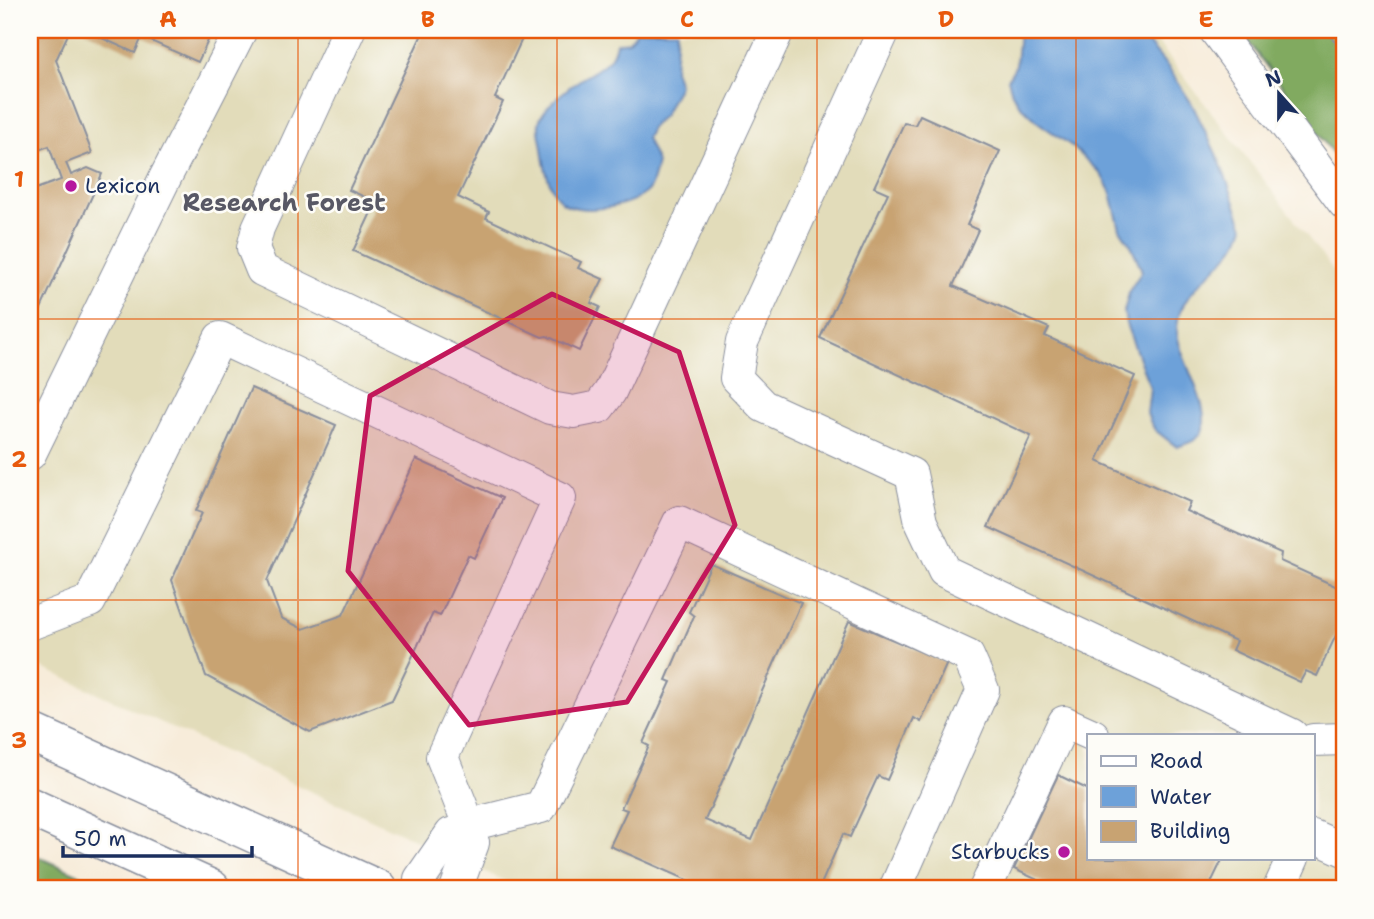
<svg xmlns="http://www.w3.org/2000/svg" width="1374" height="919" font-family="'Shantell Sans',sans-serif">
<rect width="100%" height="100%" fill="#fdfcf7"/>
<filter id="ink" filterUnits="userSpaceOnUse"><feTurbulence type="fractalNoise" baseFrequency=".0143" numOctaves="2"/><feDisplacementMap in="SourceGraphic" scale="14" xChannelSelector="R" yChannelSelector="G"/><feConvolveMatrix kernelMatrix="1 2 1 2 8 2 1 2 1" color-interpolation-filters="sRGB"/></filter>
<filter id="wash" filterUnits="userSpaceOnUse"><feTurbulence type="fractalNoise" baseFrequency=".00686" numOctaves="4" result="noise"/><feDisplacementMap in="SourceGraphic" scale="28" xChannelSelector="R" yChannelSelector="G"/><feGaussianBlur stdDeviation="1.57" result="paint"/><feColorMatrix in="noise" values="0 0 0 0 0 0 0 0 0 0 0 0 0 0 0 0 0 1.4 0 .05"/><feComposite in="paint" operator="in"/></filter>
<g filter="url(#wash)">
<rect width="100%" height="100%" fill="#f7ecda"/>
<!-- built -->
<path fill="#e2dcba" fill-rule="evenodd" d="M30,30H1148L1344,284V889H522L30,662ZM1089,735H1313V858H1089Z"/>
<!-- forest -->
<g fill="#81aa61" stroke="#4e6c60" stroke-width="2">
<path d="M1239,30H1344V168Z"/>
<path d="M30,853L111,889H30Z"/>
</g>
<!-- water -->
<g fill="#6da1d9" stroke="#44689c" stroke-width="2">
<path d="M637,30H677L674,69L679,85L664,115L651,128L646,138L657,163C655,171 653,182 649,189C636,207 575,218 559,199C548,186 544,166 542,149C541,139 536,126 541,117C548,104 567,88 580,80C590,73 602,69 610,58C613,54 615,48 616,43L628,41Z"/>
<path d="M1019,30H1137L1168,67L1192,104L1219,160L1244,227C1241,233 1239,241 1235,246C1217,272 1178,293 1177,328C1176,357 1217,411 1200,435C1195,442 1185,444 1177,447L1155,430L1150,421L1147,413L1150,388L1126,324L1124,311L1130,290L1142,271L1132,247L1120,229L1111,193L1101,174L1073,147L1039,123L1019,104L1012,93L1008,79L1016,65Z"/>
</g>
<g id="blocks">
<!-- building -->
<g fill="#c8a372">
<path d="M30,30H70L56,60L92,153L66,163L71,175L88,168L102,174L30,333V191L61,180L49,146L30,153Z"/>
<path d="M84,30H213L198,62L142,37L135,53Z"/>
<path d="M424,30H526L495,98L503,102L458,197L489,212L486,218L581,262L578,268L603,279L591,303L600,307L579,351L547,336L542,337L353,251L376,202L349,190Z"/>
<path d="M1326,30H1344V53Z"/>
<path d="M920,115L1000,151L967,225L978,230L953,286L1049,328L1045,336L1135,376L1097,461L1190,502L1186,511L1281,553L1280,561L1344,590V618L1317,676L1306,671L1300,682L1232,650L1236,641L988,527L1031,436L820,338L888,193L874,187L904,123L915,125Z"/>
<path d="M251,388L336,425L267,581L281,618L303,629L343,615L416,459L502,498L474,558L468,555L440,616L433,613L392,700L310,732L206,676L172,580L202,513L196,511Z"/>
<path d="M711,564L801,603L705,820L752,840L849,621L947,663L921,722L914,718L887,780L878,776L850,837L843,834L819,889H708L610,846L627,810L621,808L649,746L643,743L671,682L666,680L694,616L689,612Z"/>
<path d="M1058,775L1089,790V858H1223L1208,889H1057L1014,869Z"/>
</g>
</g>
</g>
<g filter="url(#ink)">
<use href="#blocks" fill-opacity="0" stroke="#898e9c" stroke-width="2"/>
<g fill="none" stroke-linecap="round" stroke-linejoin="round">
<!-- minor casing -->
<g stroke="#898e9c" stroke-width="34">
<g id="minor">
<path d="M349,30L258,228L253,248L262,270L550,408L574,412L599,407L610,392L778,30"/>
<path d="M884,30L742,342L736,378L763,406L911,474L921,522L944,571L1292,735"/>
<path d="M1215,30L1344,203"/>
<path d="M30,454L165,178L241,30"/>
<path d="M30,624L90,601L220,338L560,498L442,757L469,825L465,834"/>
<path d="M1313,740L1344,739"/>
<path d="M469,825L541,807L679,522L968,656L983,690L895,889"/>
<path d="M1313,836L1344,850"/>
<path d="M421,889L420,879L451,834H465"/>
<path d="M456,889L473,843L465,834"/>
<path d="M985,889L1064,722L1093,735"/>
<path d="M1279,889L1293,858"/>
</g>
</g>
<!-- major casing -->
<g stroke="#898e9c" stroke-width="41">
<g id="major">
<path d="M30,732L377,889"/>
<path d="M30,807L211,889"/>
</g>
</g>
<!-- minor -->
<use href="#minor" stroke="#fff" stroke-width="32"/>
<!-- major -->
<use href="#major" stroke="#fff" stroke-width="38"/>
</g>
</g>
<!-- marked area -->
<path fill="#c2185b" fill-opacity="0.2" stroke="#c2185b" stroke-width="5" stroke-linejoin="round" d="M552,294L679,352L735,525L627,702L469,725L348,571L370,396Z"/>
<!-- grid -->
<path fill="none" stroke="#e8590c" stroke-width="2" stroke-opacity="0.55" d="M298,30V889M557,30V889M817,30V889M1076,30V889M30,319H1344M30,600H1344"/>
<!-- markers -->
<g fill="#b5179e" stroke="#fdfcf7" stroke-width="2.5">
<circle cx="71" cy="186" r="7"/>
<circle cx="1064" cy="852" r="7"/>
</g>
<g text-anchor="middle" stroke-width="5" stroke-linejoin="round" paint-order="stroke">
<!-- poi labels -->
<g font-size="21" fill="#1b2f5e" stroke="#fdfcf7" text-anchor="start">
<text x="85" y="193">Lexicon</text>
<text x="1050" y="859" text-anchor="end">Starbucks</text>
</g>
<!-- quarter labels -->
<g font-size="24" font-weight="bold" fill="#585865" stroke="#fdfcf7">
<text x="284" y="211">Research Forest</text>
</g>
</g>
<!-- margin -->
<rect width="1374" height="919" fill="none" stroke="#fdfcf7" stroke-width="77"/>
<!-- legend -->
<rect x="1087" y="734" width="228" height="126" fill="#fdfcf7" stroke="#a3aaba" stroke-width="2"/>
<rect x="1101" y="756" width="35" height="10" fill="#ffffff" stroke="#a3aaba" stroke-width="2"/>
<text x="1150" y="768" font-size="21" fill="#1b2f5e">Road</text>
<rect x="1101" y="786" width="35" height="21" fill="#6da1d9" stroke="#a3aaba" stroke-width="2"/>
<text x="1150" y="804" font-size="21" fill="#1b2f5e">Water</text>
<rect x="1101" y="821" width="35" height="21" fill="#c8a372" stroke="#a3aaba" stroke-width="2"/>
<text x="1150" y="838" font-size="21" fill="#1b2f5e">Building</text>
<!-- north arrow -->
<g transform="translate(1279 94) rotate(339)" stroke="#fdfcf7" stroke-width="5" paint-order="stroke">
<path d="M0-5L12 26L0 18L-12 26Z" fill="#1b2f5e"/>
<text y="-10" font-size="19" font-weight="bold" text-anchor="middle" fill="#1b2f5e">N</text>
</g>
<!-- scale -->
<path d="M63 846v10h189v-10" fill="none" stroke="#1b2f5e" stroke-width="3.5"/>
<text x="74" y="846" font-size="21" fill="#1b2f5e" stroke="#fdfcf7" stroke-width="5" paint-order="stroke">50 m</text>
<rect x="38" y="38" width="1298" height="842" fill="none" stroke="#e8590c" stroke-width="2.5"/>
<g font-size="23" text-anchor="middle" font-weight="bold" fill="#e8590c">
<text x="168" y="27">A</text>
<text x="428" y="27">B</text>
<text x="687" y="27">C</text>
<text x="946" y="27">D</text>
<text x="1206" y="27">E</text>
<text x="19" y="187">1</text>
<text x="19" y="467">2</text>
<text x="19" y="748">3</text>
</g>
</svg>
